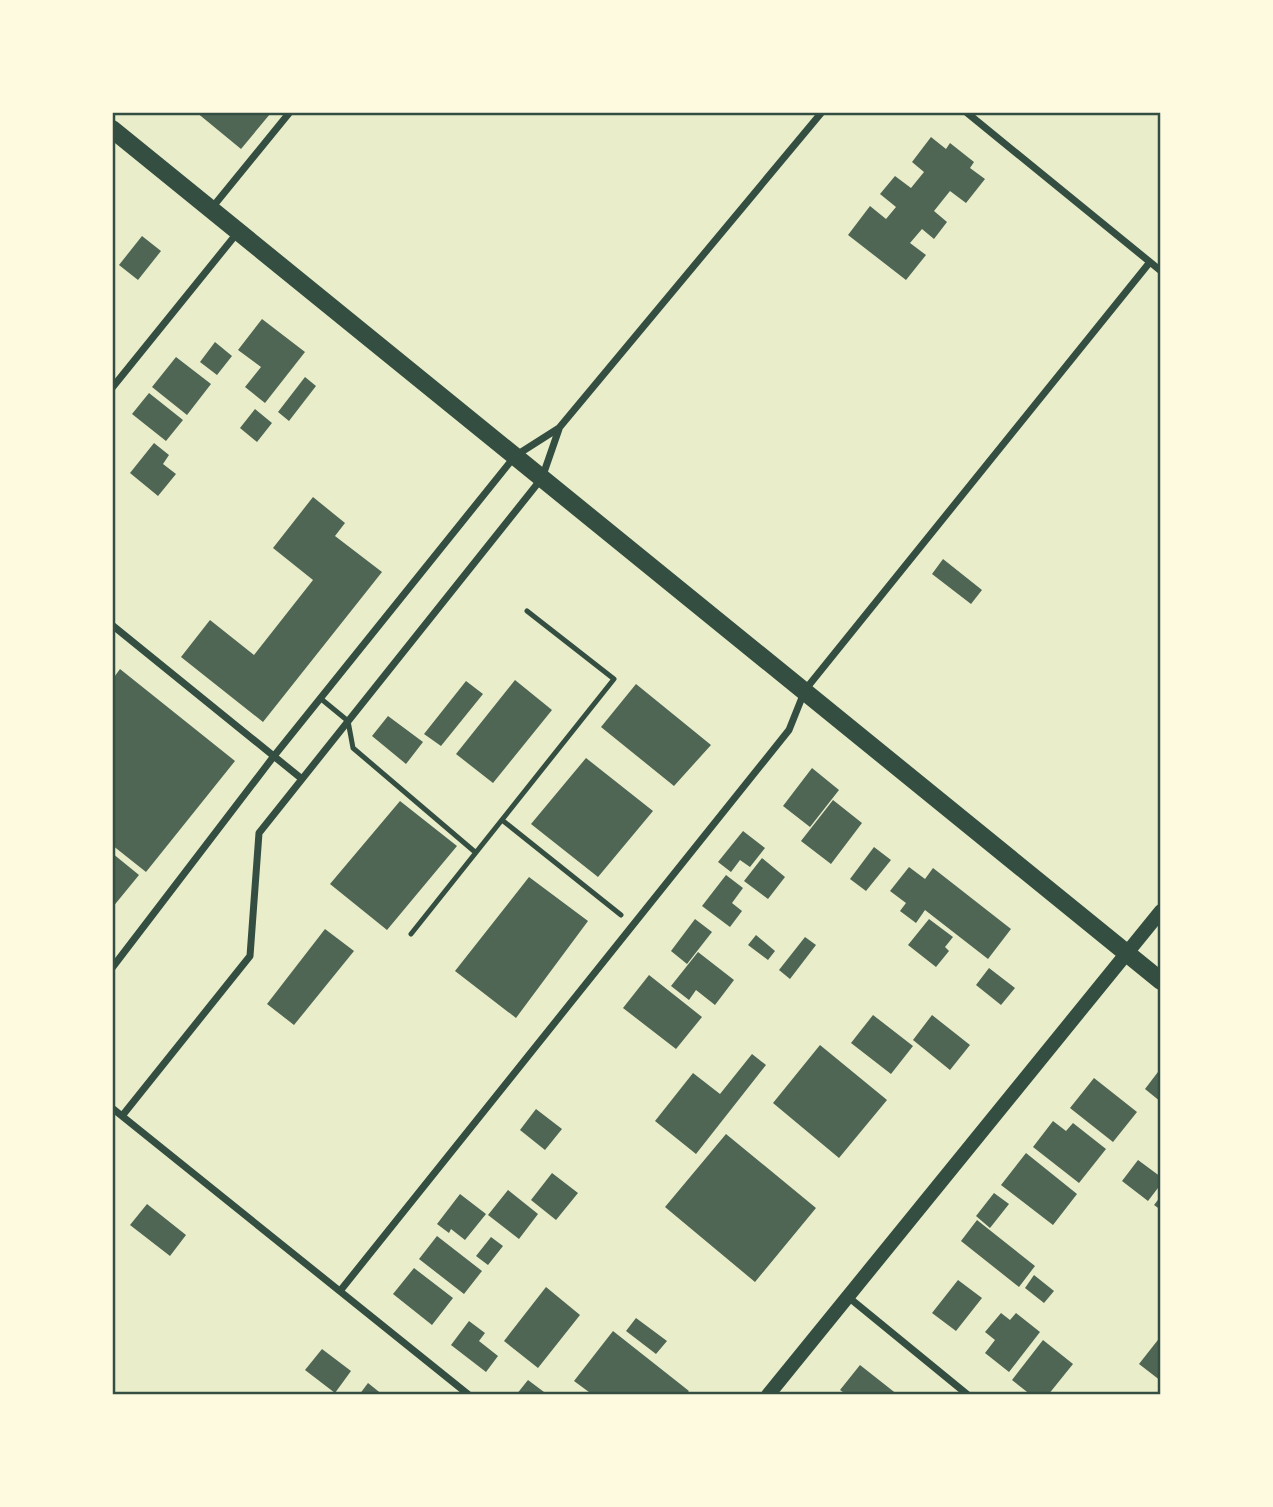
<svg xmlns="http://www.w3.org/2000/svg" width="1273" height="1507" font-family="Manrope,sans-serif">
<rect width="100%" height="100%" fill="#e9edc9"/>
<path fill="#4f6655" d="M196,112H268L270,114L241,149Z
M931,137L946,149L950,143L974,162L970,168L985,179L966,203L950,191L934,211L947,222L934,239L922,229L910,243L926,255L906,280L848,235L870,206L886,219L896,207L880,194L895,176L911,188L924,172L912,162Z
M142,236L161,251L138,280L119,265Z
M262,319L305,352L265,403L245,387L261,367L238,350Z
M215,342L232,356L217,375L200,362Z
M176,357L211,384L187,415L152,387Z
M305,377L316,386L289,421L278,412Z
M149,393L183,420L166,441L132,414Z
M255,409L272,423L257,442L240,428Z
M154,443L169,455L163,464L176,474L158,496L130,473Z
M313,497L345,523L335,536L382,572L263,722L181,657L210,620L254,655L313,580L273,548Z
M943,559L982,590L971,604L932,574Z
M120,669L235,761L146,872L112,845V680Z
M515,680L552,710L493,783L456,754Z
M466,681L483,694L441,746L424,734Z
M636,684L711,745L674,786L601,727Z
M388,716L423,742L406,764L372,736Z
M586,758L653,811L598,877L531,824Z
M812,768L839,790L810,827L783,806Z
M833,800L862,823L831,864L801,841Z
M400,801L457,846L387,930L330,884Z
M743,831L765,848L750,867L740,860L731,872L718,862Z
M874,847L891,860L866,891L850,879Z
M112,853L139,875L112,908Z
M762,858L785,877L768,899L744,881Z
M909,867L925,879L933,868L1011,929L988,959L925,910L916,923L900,911L906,903L890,891Z
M726,875L743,888L732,903L742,911L730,927L702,906Z
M529,877L588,921L516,1018L455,971Z
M695,919L712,932L687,964L671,951Z
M929,919L953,937L945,947L949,951L936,967L908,945Z
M325,929L354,951L294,1025L267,1004Z
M756,935L775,951L768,960L748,945Z
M805,937L816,945L790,979L779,970Z
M698,952L734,980L715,1005L696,990L689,1000L671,986Z
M989,968L1015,988L1001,1005L976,985Z
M649,975L702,1017L676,1049L623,1008Z
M873,1015L913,1046L891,1074L851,1043Z
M932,1015L970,1045L950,1070L913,1040Z
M820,1045L887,1100L839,1158L773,1103Z
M752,1054L766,1065L696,1154L655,1121L693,1073L720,1094Z
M1161,1068V1102L1145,1089Z
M1094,1078L1137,1112L1113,1142L1070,1108Z
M536,1109L562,1129L545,1150L520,1130Z
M1053,1121L1066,1131L1073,1123L1106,1149L1079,1183L1033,1147Z
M726,1134L816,1208L755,1282L665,1207Z
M1026,1153L1077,1194L1053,1225L1001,1185Z
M1138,1160L1161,1177V1184L1148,1201L1122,1181Z
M552,1173L578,1193L556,1220L531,1200Z
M508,1190L538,1214L519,1239L488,1215Z
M994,1193L1009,1204L990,1228L976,1216Z
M460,1194L486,1214L465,1240L451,1229L449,1233L437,1224Z
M1161,1196V1210L1154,1205Z
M147,1204L186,1235L170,1256L130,1225Z
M977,1220L1035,1266L1019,1287L961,1241Z
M437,1236L482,1271L464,1294L419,1259Z
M491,1237L503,1246L488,1265L476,1256Z
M414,1268L453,1298L432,1325L393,1294Z
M1034,1275L1054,1291L1044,1303L1025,1288Z
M958,1280L982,1298L956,1331L932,1313Z
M546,1287L580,1315L538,1368L504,1341Z
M1001,1313L1010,1320L1016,1313L1040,1332L1009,1372L985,1353L995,1340L985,1332Z
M636,1318L667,1341L656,1354L626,1331Z
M469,1321L485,1333L479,1341L498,1356L486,1372L451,1345Z
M613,1331L689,1391L685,1395H593L574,1381Z
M1161,1336V1381L1139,1364Z
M1043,1340L1073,1364L1048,1395H1031L1012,1380Z
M322,1349L351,1371L335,1393L305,1370Z
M860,1365L898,1395H847L840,1390Z
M528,1380L548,1395H516Z
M368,1383L383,1395H359Z"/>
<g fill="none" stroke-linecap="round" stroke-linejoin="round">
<path stroke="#344e41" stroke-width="5" d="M320,698L348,721L353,748L475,852
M502,820L621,915
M411,934L614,679L527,611"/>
<path stroke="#344e41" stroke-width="7" d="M966,112L1161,271
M211,209L290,112
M112,388L238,232
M112,625L302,779
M112,968L274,756L515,456L559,428L822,112
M112,1108L469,1395
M122,1116L250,956L259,833L542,478L559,429
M340,1291L789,730L805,690L1150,262
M847,1296L968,1395"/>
<path stroke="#344e41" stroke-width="14" d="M768,1395L1161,911"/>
<path stroke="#344e41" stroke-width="18" d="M112,129L1161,981"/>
</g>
<rect width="1273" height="1507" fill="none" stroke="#fefae0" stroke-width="228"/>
<rect x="114" y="114" width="1045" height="1279" fill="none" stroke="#344e41" stroke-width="2.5"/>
</svg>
